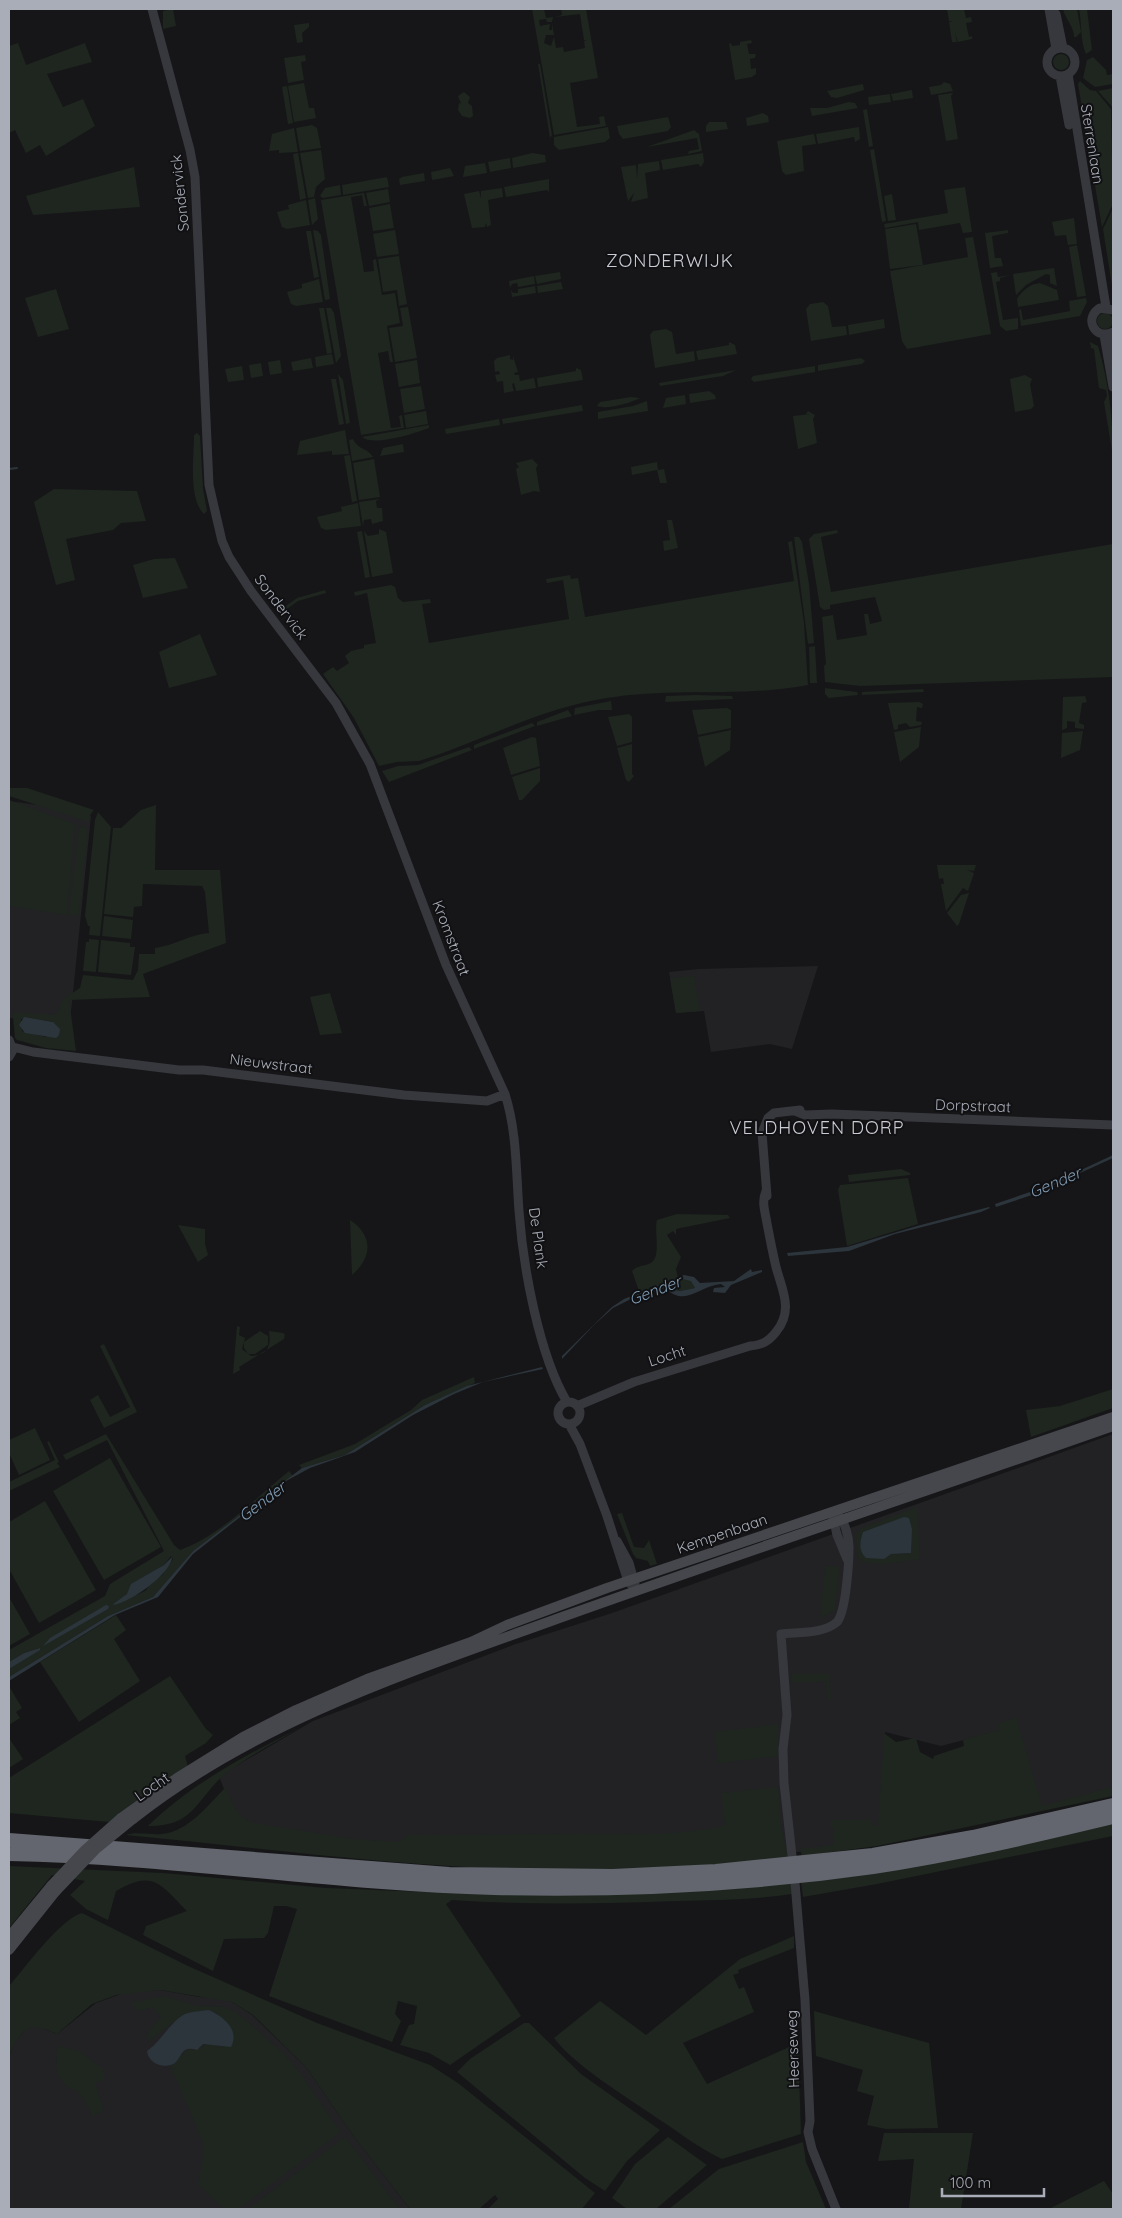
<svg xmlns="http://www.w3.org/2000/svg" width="1122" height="2218" font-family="Quicksand,sans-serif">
<rect width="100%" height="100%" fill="#161618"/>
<path fill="#222225" d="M9,801L81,811L91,816L70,1022L9,1018Z
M818,966L792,1049L770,1044L711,1052L704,1011L676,1013L669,972L699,969Z
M1113,1434V1791L1040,1809L1018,1726L941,1746L885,1732L882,1842L805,1852L402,1844L239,1829L219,1776L313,1721L513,1645L612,1613Z
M160,1990L199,1997L220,1998L232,2002L252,2015L306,2067L352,2134L410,2209H9V2056L16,2040L25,2030L31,2027H40L57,2034L96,2003L127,1992Z"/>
<path fill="#1e261f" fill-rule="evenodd" d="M173,9L176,26L163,29V11Z
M532,9H544L546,18L553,17L552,22H547L546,19L539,20L540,26L550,24L549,30H552V24L554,35H546L544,43L551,46L554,37L556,48L563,47L564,52L585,48L584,41L587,40H584L580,14L555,17L562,15L561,9H586L598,78L570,83L577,127L600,124L599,117L604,116L606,126L554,135Z
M947,9H964L966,18L971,17L972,22L966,23L969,37L972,36V39L958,42L955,33L957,42H952L949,22L953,21H949Z
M1063,9H1077L1081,32L1076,37H1074C1074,26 1065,19 1063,9Z
M1079,9H1087L1092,50L1086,54C1080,41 1082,23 1079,9Z
M309,23V27L302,33L303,42L297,43L294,25Z
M751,40L752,43L747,44L749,54H756L755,58L750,59L751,69L756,68V74L752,77L735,80L729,44L731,43L732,46L740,45V42Z
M18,43L26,65L85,43L92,62L47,74L63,107L83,99L95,126L46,156L40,145L26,153L15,130L9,133V46Z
M1053 62a8 8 0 1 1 16 0a8 8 0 1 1-16 0Z
M305,55L306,61L301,62L304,80L288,83L284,58Z
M1093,57L1106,70L1107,75L1113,74V84L1095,87L1083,78L1087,60Z
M538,64H540L552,135L550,138Z
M1080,81L1090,90L1096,91L1111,109L1113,204L1102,227L1078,84Z
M944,82L950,84L953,91L931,95L929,87L941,85Z
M304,83L309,108H314L316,118L294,122L288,86Z
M863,84L864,90L837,98L831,97L827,91Z
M287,86L293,123L288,124L282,87Z
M1113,88V116V108L1098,91Z
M912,90L913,98L893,101L891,94Z
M464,92L470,97L468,103L472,106L473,116L470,118L462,116L458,110L459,103L461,104L458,96Z
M953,93L951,96L958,139L946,141L938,95Z
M890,94L891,102L869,105L868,97Z
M849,102L855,103L858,108L812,116L810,108H827Z
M867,109L873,146L869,147L863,110Z
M763,113L768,116L769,122L747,126L746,118Z
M668,117L671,127L668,131L623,139L619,134L617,126Z
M709,122H726L728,129L706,132V126Z
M312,125L317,128L321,148L300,151L296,128Z
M608,127L610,138L605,142L559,150L554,145V137Z
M859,127L860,139L855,142L854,137L818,144L816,134Z
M294,128L298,152L279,153V150L269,151L272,134Z
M694,130L699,134L702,151L688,154L689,151L699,149L697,138L647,147Z
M814,134L816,144L802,146L804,171L786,175L782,171L777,141Z
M874,149L886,221L882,222L870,150Z
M321,150L325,179L316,187L314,197L308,198L300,153Z
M298,153L306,198L300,200L293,154Z
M532,153L545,155L546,162L513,168L512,158Z
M703,153L704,162L701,167L698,164L663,170L661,160Z
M510,158L511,168L490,172L488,162Z
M659,161L660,170L645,173L648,198L631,202L634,193L628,201L621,167L636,165L637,178L638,164Z
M485,163L487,173L463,177L465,166Z
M134,167L140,207L33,215L26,196Z
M450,168L454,176L432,180L431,172Z
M424,173L425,181L400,185L399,179L402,177Z
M387,177L389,187L343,195L342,185Z
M549,179V192L547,190L506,197L504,187Z
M340,185L341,195L323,198L320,196L325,188Z
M965,187L972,232L963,233L960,223L919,230L918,222L885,228L884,224L948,213L944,190Z
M502,188L503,197L488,200L491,225L487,227L486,223L485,227L472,228L464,194L479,191L481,198V191Z
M388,189L390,202L369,206L366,193Z
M364,193L367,206H364L362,195L351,197L364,272L374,271L373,260L376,259L382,295L395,293L400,323L387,326L393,362H390L388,351L378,353L391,428L401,427L399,416L402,415L404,428L361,435L321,200Z
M892,194L896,220L888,221L884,196Z
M315,198L318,219L312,225L308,200Z
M306,200L310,225L287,229L282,227L277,212L289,209L288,205Z
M390,204L394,228L373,231L369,208Z
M1113,208V292L1103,229Z
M1074,218L1077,244L1068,245L1066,235L1055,236L1052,222Z
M916,224L923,265L890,269L885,229Z
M313,230L318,231L321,235L330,299L325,300Z
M395,230L399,254L377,257L373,234Z
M1008,230V233L992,236L995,258H1001L1003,266L990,268L985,233Z
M306,231H311L319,277L314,278Z
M973,237L991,334L907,349L902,341L890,271L968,257L965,238Z
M1077,245L1086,296L1077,297L1069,247Z
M399,256L407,304L399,306L397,290L383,292L378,259Z
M1054,268L1057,286L1050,283V275L1046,274L1026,285L1016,295L1013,274Z
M560,272L561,279L537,284L535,276Z
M997,272L998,277L1010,275L1000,278V281L996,282L1003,320L1018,318V329L1006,331L1000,326L991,273Z
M534,276L535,284L518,287L517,283L512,284L510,288L509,281Z
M319,279L323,302L296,306L291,304L287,292L302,288V284Z
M561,282L563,289L538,293L537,286Z
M1040,283L1057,290L1059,300L1018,307L1017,299C1022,291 1029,284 1040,283Z
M535,286L536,293L512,297L511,290L513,293H518V289Z
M56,289L69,329L38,337L25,298Z
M1086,298L1087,302L1080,316L1021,326L1019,310L1021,309L1023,320L1070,311L1069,301Z
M823,302L828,306L832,327L846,326L847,335L811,341L806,309L810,304Z
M408,307L417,358L395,362L389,328L403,326L400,308Z
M319,308H324L332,353L327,354Z
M326,308H331L334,313L341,356L336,363Z
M1097 321a8 8 0 1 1 16 0a8 8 0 1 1-16 0Z
M884,319L885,328L849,335L848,325Z
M666,329L672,332L676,354L694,351L695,361L655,368L650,335L653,331Z
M729,342L735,345L737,354L698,360L696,351L729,345Z
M1090,342L1098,346C1109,383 1113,419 1113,457L1104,402L1107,396L1106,390L1099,388L1094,349L1091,348Z
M332,354L334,364L316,367L315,357Z
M510,355V359L513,360V356L518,372L514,373L515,375H519L520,381L534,378L536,388L516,391L514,383L512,384L514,391L504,393L503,381L497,382L495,375L500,374L499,371L495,372L494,361L497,358Z
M311,358L313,368L293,371L291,362Z
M861,358L865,361L862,364L818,371V365Z
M280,360L282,373L270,375L268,362Z
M417,360L420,383L399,387L395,364Z
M261,363L263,376L251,378L249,365Z
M242,366L244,380L228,382L225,369Z
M815,366V372L754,382L751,379L753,376Z
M576,368L581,370L583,380L538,387L537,378L576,371Z
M736,370L723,376L660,386L659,383Z
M338,374L343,380L350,423L346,424Z
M1025,375L1032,379L1030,384L1034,406L1031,409L1015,412L1010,379Z
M331,379H336L344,424L339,425Z
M421,386L425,409L404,413L400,389Z
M709,391L715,395L716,399L690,403L689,394Z
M685,395L686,404L663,408L666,398Z
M631,397L640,398C631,403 607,410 597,406L600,402Z
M647,401L648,411L598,419V412L633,406Z
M582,405L583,411L503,424L502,419Z
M426,411L428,424L406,428L404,415Z
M808,411L815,415L813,419L817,443L798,449L793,416L810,414H806Z
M499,419L500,425L446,434L445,429Z
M429,425V428C416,433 373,447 362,437Z
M345,430L349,454L332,455V451L297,455L300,441Z
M197,433L200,436L203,488L207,511L204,514C188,499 194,456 194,435Z
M353,439C358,450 368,448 373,457L352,461L349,440Z
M403,444L404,452L380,456L383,448Z
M350,455L357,501L352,502L344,456Z
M374,459L380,497L359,500L353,463Z
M532,459L538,465L536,468L540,492L534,491L521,495L516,469L519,467L516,463Z
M657,462L658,470L664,469L667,483H660L657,470L632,475L631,467Z
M54,489L137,491L146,521L121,523L113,530L66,539L75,580L56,585L34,502Z
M380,499L376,501L377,508H382L383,521L372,524L371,519L364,520L363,526L359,502Z
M358,503L361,526L326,530L321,528L317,517L342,511L341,507Z
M667,520H672L678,548L664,551L663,541L670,540Z
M379,529L386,532L393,573L372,577L364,531L368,536L379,534Z
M837,530L838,533L821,537L831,592L1113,544V677L860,686L825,682L824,666L826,664L822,617L833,615L837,640L867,635L864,614H868L870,624L882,621L875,597L830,605V609L824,610L820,607L809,539L814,534Z
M362,531L370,577L365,578L357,532Z
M794,537H799L802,542L809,584L814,643L808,644Z
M792,541L804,623L808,685C741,698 674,687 607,698C541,708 482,741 419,761L397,762L379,766L354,718L323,674L333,667L337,671L349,663L345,656L351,651L364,648V645L376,643L367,593L355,596L354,592L391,585L395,587L398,598L403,602L430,599L431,603L422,604L429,643L569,619L563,580L547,583L546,579L570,575L571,579L578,578L585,617L794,581L788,542Z
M175,558L188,588L143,598L133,565L154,559Z
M325,590L326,593L298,601L280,614L276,613L297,598Z
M200,634L217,675L169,688L159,652Z
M815,646L817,683H810L809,647Z
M825,688L857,692L858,695L829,698L825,694Z
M923,689L924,692L862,695V692Z
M696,695L732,696L733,699L665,702L666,696Z
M1085,696L1087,702L1082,703L1079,723L1084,725V729L1075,728V722L1067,721V728L1062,730L1063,697Z
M611,701L612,710H599L574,715L575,708Z
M919,702L923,704L922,708L917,707L916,721L922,722L921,725L910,727L906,723L898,725V729L894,730L888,703Z
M727,708L731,710V728L698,735L692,710Z
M568,710L572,716L537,726V722Z
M629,714L632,717V742L617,746L608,717Z
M532,723L535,726L474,749V745Z
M921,727L919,747L900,762L894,732Z
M731,730L730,750L705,767L698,737Z
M1083,731L1080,750L1061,758L1062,733Z
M532,737L536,738L540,766L511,775L503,748Z
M632,744V774L634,776L629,782L626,780L617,748Z
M469,747L472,750L389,782L382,771L398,766L418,765Z
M540,768V781L522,800H519L512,777Z
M9,788H27L94,810L90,815L89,822L9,796Z
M9,800L75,824L67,915L9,906Z
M156,805L155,870H220L226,943L143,974L150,997L69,1000L76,1051L46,1048L17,1040L15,1038L13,1016L14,1012L56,1015L63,999L80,988L83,975L133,980L138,970L139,954H155V948C176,945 188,935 209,933L205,892L202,886L143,884L142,906L134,907L133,917L104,914L113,828H121L141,810ZM26,1017L53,1022L46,1037L22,1031L21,1019Z
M98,812L111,827L100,936L89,935L90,926H88L85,916L95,820Z
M79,826L86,828L88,832L79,913L76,916L69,915Z
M937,865H976L974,871L967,870L974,873L968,891L963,888L946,911L941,884H944L943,878L939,879Z
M969,893L959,924L957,926L947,913L961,895Z
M104,916L133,920L131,939L102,936Z
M89,939L99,940L96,972L83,971L86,942H89Z
M101,940L130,943V947H135L131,975L98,972Z
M694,976L700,1011L676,1013L670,978Z
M330,993L342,1033L320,1035L310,997Z
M901,1169L910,1173V1175L849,1182L848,1175Z
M908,1178L918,1224L847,1246L838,1190L840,1185Z
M677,1214L728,1215L730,1218L676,1229V1235L673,1231L667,1235L681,1257L676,1269L678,1279L640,1294L632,1271C638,1264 649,1267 654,1260C660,1250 654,1229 657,1220Z
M350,1220C373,1235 373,1257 352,1275Z
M178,1225L205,1229V1244L208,1255L198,1262Z
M681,1279L691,1280L695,1288L680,1291L666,1287L674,1285Z
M237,1326L240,1327L239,1335L245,1338L242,1349L251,1356C269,1355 271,1345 269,1331L283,1333L285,1335L284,1339L239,1367L240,1370L233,1374Z
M260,1331L268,1336V1345L255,1354H248L244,1348V1342Z
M104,1344L137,1412L104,1428L90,1400L98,1395L110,1417L130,1407L100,1346Z
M474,1377L475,1383L425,1405L345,1455L302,1468L299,1465L355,1444L411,1410L422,1400Z
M1113,1389V1408L1031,1437L1026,1410L1060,1406Z
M35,1428L50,1460L19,1475L9,1453V1440Z
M106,1434L174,1545L180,1550C218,1537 257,1497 289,1471L293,1476L193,1551L153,1597L108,1616L9,1677V1669L40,1648L24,1653L9,1662V1650L105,1596L110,1584L164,1551L107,1440L66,1460L63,1455ZM171,1556L173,1559L162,1575L154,1580L145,1591L112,1605L124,1597L143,1578L164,1565Z
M49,1441L59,1462L57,1463L60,1467L9,1491V1482L55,1460L47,1442Z
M110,1458L161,1547L104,1580L53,1491Z
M45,1501L96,1590L39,1623L9,1569V1522Z
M917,1507L920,1559L883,1564L862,1562L858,1557L856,1534L862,1528ZM860,1541L909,1554L863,1555Z
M622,1513L634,1547L644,1548L649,1540L657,1564L650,1566L648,1561L636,1558L633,1554L617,1514Z
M825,1566L839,1567L835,1610L820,1618Z
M9,1597L30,1634L9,1646Z
M116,1615L126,1630L114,1639L140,1681L79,1722L40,1662Z
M792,1674H829L831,1699H828L826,1681L792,1683Z
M170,1676L206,1729L213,1735L206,1743L185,1756L188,1767L109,1822L9,1813V1778Z
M9,1686L22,1708L16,1712L20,1718L9,1725Z
M1016,1717L1042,1806L1113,1787V1796L877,1846L802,1856L800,1849L834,1845V1828H831V1820H871V1826H878L884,1733L896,1742L916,1738L920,1752L933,1759L934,1756L964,1746L963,1740L999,1730L998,1724Z
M778,1724V1756L718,1763L715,1732Z
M298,1729C275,1742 251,1755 229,1771C197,1795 197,1827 148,1826C191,1784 244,1756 298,1729Z
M9,1738L23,1759L9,1768Z
M778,1787L781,1827L788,1857L774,1860C692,1866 611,1872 529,1870C394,1866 260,1848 126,1835C135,1831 151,1835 162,1834C189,1831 207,1806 225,1788C233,1802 235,1814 250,1822L353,1839L400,1842L408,1835L661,1834L712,1829L725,1825L721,1793Z
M1113,1824V1836L877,1884L803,1897L801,1882C906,1868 1010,1849 1113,1824Z
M9,1866L163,1873L326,1888L450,1893L646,1894L791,1883L792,1894C754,1900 715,1900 677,1901C602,1904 527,1905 452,1900L446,1904L521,2016L450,2065L429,2053L400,2045L409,2025L414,2024L417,2006L398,2001L395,2014L401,2021L392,2042L269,1996L297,1909L286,1906H274L268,1933L264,1938L224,1939L213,1971L143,1935L146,1926L187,1911C160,1884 154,1869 116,1891L108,1920L86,1909L70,1895L85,1881L52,1875L9,1928Z
M82,1913L188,1966L317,2023L430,2065L458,2083L595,2193L582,2209H488L498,2199L495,2195L479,2209H410L352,2134L306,2067L253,2015L232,2002L160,1990L116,1995L92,2004L57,2034C28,2020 21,2029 9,2056V1986C24,1969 61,1918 82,1913Z
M794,1936V1948L738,1970L739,1973L733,1975L739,1989L744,1987L754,2012L683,2043L707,2084L798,2043L801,2134L722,2159C698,2148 676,2130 654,2116C624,2095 575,2066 554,2038L600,2001L646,2035L740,1959Z
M164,1996L197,2006L222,2007L236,2012L248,2022L284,2054L298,2070L340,2131L337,2135L238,2209H224L198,2184L204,2155L203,2142L170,2065L188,2049L197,2050L208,2043L224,2048L218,2014L209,2010L186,2013L147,2042L149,2031L161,2017L153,2007L139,2011L131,2003Z
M814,2011L929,2043L938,2128L886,2129L867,2125L874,2096L857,2091L863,2070L816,2056Z
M524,2023H529L581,2074L660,2130L627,2161L605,2191L585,2178L457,2072L470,2059Z
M61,2046L80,2052L102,2068L105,2079L95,2083L104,2111L92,2116C89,2107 86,2099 78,2092C75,2089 71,2089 68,2087C55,2077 55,2062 58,2048Z
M884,2133H973L961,2209H909L914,2159L878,2161Z
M345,2137L400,2209H248Z
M668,2137L707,2165L656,2209H627L612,2198L635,2164Z
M803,2142L806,2162L826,2209H669L719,2169Z
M1104,2181L1113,2194V2209H1049Z"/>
<path fill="#2c353c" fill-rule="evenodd" d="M24,1017L53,1022L60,1029L59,1035L56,1038L25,1033L19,1025Z
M1113,1155V1158L1032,1195L996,1207L995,1204L1045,1187Z
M989,1207L990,1208L981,1212L895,1234L849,1251L788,1256L787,1253L847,1247L917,1226Z
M751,1269L752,1272L762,1270V1272L731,1285L725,1293L713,1292L714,1288L725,1287L721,1284C698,1286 686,1308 665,1288L633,1298L613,1308L594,1325L562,1359V1356L612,1307L624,1299L684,1275L694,1277L700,1283L734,1281ZM682,1279L691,1281L695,1288L680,1291L666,1288Z
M542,1367L543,1369L483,1382L454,1394L413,1415L355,1452L310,1468L286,1481L193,1554L158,1597L115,1615L9,1681V1677L108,1616L153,1597L193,1551L302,1468L345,1455L425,1405L467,1386Z
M904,1517L909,1518L912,1529L911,1553L891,1554L884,1559L866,1558C858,1550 860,1542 863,1532Z
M172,1557C172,1573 129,1604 112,1605L127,1594L131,1584L164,1565Z
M106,1605L109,1606L108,1609L43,1646L50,1638Z
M40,1648V1650L9,1669V1662L24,1653Z
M209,2010C224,2017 240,2030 231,2047L203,2044L197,2050C193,2049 189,2048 185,2050C181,2053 179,2059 175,2063C164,2070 148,2063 147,2051C161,2042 174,2016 188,2013C195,2011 202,2011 209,2010Z"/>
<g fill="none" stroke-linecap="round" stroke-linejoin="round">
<path stroke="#2c353c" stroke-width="2" d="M9,469L17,468"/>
<path stroke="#37383d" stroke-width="9" d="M152,9L190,150L195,177L209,485L222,541L229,557L251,591L336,703L370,764L446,965L505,1094C517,1132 516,1171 519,1211C523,1267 539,1355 567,1402
M1049,9L1056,49
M1056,14L1063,48
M1047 62a14 14 0 1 1 28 0a14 14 0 1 1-28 0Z
M1068,74L1106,307
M1060,76L1069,125
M1113,310L1100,308C1083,318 1095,341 1113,332
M1112,333L1113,350
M1104,335L1113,387
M9,1040L13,1050L9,1057
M13,1047L33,1052L179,1070H203L404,1095L487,1101L505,1094
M795,1111L805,1115L832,1114L1113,1125
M767,1196L762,1133L768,1118L774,1113L800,1110
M558 1413a11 11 0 1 1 22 0a11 11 0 1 1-22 0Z
M577,1406L634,1382L750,1346C762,1345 768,1342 776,1332C794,1310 782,1290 776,1267C772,1250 769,1234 766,1218C764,1207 762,1201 766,1191
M569,1424L580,1444L607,1516L628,1581L636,1591
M833,1517L837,1535L847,1559
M617,1541L629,1563L635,1584
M792,1856L784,1783L783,1749L787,1715L781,1634C798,1632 824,1634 837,1622C846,1612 849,1562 849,1547C849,1537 845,1522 838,1515
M795,1883L805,2000L810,2121L808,2132L812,2149L836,2209"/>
<path stroke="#45474d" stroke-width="10" d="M121,1818L177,1778L243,1737L296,1710L367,1679L471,1642L507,1625L607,1588L1113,1417
M133,1819C260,1719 416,1670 565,1616C747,1551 931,1490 1113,1426
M9,1937L51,1886
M9,1950L56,1891"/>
<path stroke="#63666e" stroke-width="14" d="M9,1840L449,1874L613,1876L716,1871L873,1855L973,1837L1113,1805
M9,1854C171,1857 332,1884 494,1888C620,1891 747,1885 873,1867C954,1855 1034,1836 1113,1817"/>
<path stroke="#45474d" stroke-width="10" d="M51,1886L85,1850L121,1818
M56,1891L95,1850L133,1819"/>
</g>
<g text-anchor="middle" stroke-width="4" stroke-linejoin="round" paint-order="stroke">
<g font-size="15" fill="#a8adb8" stroke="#111113">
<text transform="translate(1092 144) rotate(81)" y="5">Sterrenlaan</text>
<text transform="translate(180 193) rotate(-96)" y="5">Sondervick</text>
<text transform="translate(281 607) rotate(53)" y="5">Sondervick</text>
<text transform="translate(451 938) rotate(69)" y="5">Kromstraat</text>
<text transform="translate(271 1064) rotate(7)" y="5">Nieuwstraat</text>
<text transform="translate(973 1106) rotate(2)" y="5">Dorpstraat</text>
<text transform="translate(538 1238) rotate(82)" y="5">De Plank</text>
<text transform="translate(667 1356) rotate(-18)" y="5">Locht</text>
<text transform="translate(722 1534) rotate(-19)" y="5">Kempenbaan</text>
<text transform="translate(152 1787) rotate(-35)" y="5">Locht</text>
<text transform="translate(793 2049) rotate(-92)" y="5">Heerseweg</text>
</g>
<g font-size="16" font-style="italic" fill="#7f9bb3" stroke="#111113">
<text transform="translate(1055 1182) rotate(-23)" y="6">Gender</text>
<text transform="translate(655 1290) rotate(-21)" y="6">Gender</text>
<text transform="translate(262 1501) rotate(-37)" y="6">Gender</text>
</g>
<g font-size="18" letter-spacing="1" fill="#c9ccd4" stroke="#111113">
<text x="670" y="267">ZONDERWIJK</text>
<text x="817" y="1134">VELDHOVEN DORP</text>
</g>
</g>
<rect width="1122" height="2218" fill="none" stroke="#a8adb8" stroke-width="20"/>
<path d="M942 2188v8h102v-8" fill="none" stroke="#a8adb8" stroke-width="2.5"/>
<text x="950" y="2188" font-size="15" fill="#a8adb8" stroke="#111113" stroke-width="4" paint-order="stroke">100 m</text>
</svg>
